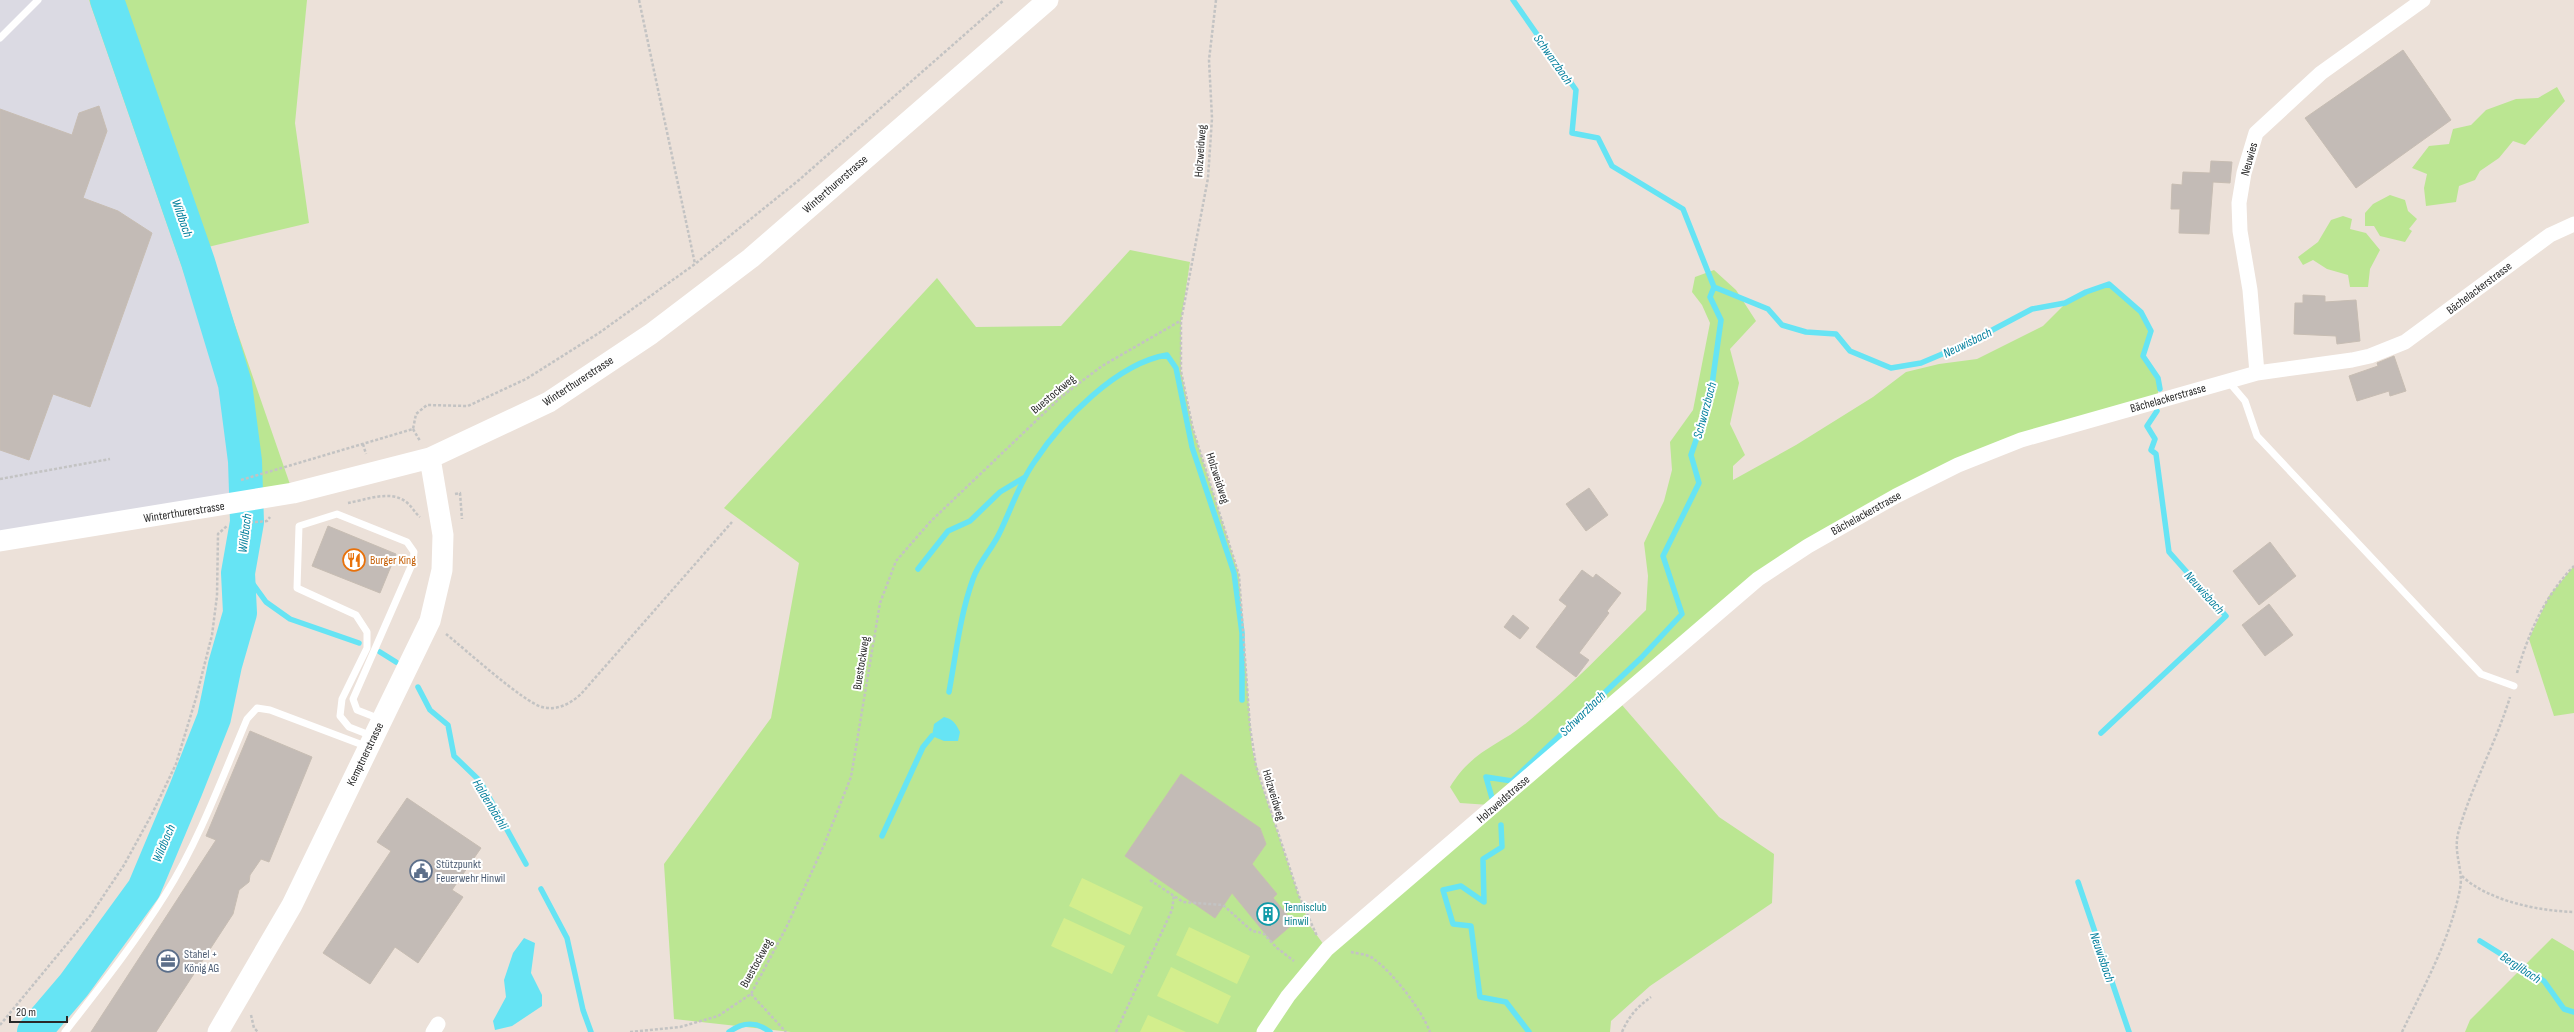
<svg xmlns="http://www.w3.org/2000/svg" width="2574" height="1032" font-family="'Sofia Sans Condensed',sans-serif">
<rect width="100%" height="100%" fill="#ece1d9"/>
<path fill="#dbdae3" d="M0,0H89L226,394L231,505L0,541Z"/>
<path fill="#bbe692" d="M89,0H307L295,123L309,223L208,247L293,493L231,505L226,394Z
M2557,87L2565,101L2525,145L2513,141L2499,158L2480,171L2475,180L2459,186L2456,202L2426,206L2424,188L2427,174L2412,168L2429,146L2449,144L2453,129L2471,125L2486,110L2516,99L2538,98Z
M2390,195L2405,200L2408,211L2417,219L2409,229L2412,231L2405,242L2380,236L2374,226H2365V213L2373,204Z
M2343,216L2352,219L2350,229L2366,233L2380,250L2370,269L2368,287H2350L2348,275L2327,269L2313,260L2303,265L2298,257L2318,242L2331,220Z
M1130,250L1190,262L1181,321V371L1193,429L1239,575L1252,748L1261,783L1299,896L1310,926L1327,949L1622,705L1719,817L1774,854L1772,903L1650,986L1611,1021L1610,1032H791L674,1019L664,864L771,718L799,563L724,508L937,278L976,327L1061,326Z
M1714,270L1736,290L1756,321L1730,349L1739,383L1730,424L1745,455L1733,466V480L1796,445L1873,397L1906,372L1939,364L1977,359L2043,326L2066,303L2086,292L2109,284L2141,312L2151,331L2143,356L2158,378V401L2021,440L1808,546L1490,805L1460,803L1450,787C1474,748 1499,747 1530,720C1571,686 1608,647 1646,610L1648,576L1644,543L1664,501L1672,470L1670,442L1693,410L1710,323L1702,305L1692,292L1695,277Z
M2574,566V713L2554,716L2529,639L2549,596Z
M2552,938L2574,951V1032H2465L2470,1020Z"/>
<path fill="#d3ee8d" d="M1082,878L1143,907L1130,935L1069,906Z
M1064,918L1125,946L1112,974L1051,946Z
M1189,927L1250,956L1237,984L1176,955Z
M1171,967L1231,996L1218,1024L1157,996Z
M1148,1015L1186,1032H1140Z"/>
<path fill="#66e4f4" d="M944,717C953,719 956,724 960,732L958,741H944L932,736L934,724Z
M524,938L535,943L531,973L542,995V1006L512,1026L495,1030L493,1021L506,997L504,980L513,953Z"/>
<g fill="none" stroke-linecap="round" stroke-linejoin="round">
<path stroke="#66e4f4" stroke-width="5.5" d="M1714,287L1768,309L1782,325L1806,332L1836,334L1850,351L1891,368L1921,363L1966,344L2032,309L2065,303L2086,292L2109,284L2141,312L2151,331L2143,356L2158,378L2160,389
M918,569L948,531L970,521L1000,492L1025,477
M238,573L253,584L266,602L290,619L359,643
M380,652L396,662
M418,687L430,710L448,725L454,756L480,781L526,864
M949,692C956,654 960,615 973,579C978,563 992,549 999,534C1011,510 1019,483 1035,461C1062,420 1117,363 1167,355L1176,368L1192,447L1234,573L1242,633V700
M2101,733L2226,616L2169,552L2156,454L2151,450L2155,439L2147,426L2157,411
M1492,798L1486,777L1512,781L1641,658L1682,614L1663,556L1699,483L1691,455L1710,399L1721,320L1710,297L1714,287L1683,209L1612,166L1598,138L1572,133L1576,90L1513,0
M1501,825L1502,847L1483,859L1484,902L1461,886L1443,890L1453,924L1471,926L1480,997L1506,1002L1529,1032
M882,836L923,747L932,736
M2078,882L2129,1032
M541,889L567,938L583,1010L591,1032
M2480,941L2544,981L2564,1009L2574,1012
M729,1032C743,1022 756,1021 770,1032"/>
<path stroke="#66e4f4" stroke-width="34" d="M34,1032L74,985L144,889L186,789L214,718L225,665L240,613L238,573L247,522L245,461L235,384L198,262L107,0"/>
</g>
<path fill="#c3bbb6" stroke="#c7bdb3" d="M2403,50L2451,120L2356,188L2305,118Z
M99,106L107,131L83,198L118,211L152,233L90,407L53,394L29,460L0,450V109L72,135L79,113Z
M2211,161L2232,162L2230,183L2213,182L2209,234L2179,233L2180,209H2171L2172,184L2182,185L2183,172L2210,173Z
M2303,295L2325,296V302L2356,300L2360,341L2337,344L2336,336L2294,334L2295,303H2303Z
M2394,356L2406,391L2390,396L2389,391L2357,401L2349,376L2378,366L2377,363Z
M1589,488L1608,515L1586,531L1566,504Z
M328,526L396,554L380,593L312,566Z
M2270,542L2296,576L2259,605L2233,571Z
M1582,570L1593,578L1596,574L1621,593L1607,611L1609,613L1579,653L1589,660L1576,677L1536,647L1567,606L1559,600Z
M2269,604L2293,635L2265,656L2242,625Z
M1513,615L1529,628L1520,639L1504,627Z
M250,731L312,757L269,862L261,859L250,875L249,882L239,890L233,914L156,1032H91L216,840L206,836Z
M1181,774L1260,828L1266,844L1252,864L1277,894L1273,898L1294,923L1272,942L1232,893L1215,918L1125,856Z
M407,798L481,848L452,890L463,897L418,963L395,947L370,984L323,953L391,851L377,842Z"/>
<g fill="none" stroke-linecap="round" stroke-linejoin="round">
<path stroke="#c3c3c3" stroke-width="2.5" stroke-dasharray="3 2" stroke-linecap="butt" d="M639,0L695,264
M1216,0L1209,60L1212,118L1208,178L1181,321V371L1193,429L1239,575L1250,727L1256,766L1299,896L1317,936
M413,429L420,441
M363,444L366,454
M0,479L110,459
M241,480L413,429L416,414L427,405L468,406L526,379L599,333L695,264L799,180L1004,0
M455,494L460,493L462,519
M348,503C365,500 389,490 405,501C411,505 414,512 420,517
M245,523L267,521L270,517
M446,634C465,649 523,702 542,707C557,711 570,704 581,694L732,522
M2517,673C2528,634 2545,595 2574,566
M2462,876C2488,901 2539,911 2574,912
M1150,880L1183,902L1223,905L1252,931L1263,933L1277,948L1294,961
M1351,952C1358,954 1368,954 1374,959C1394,974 1421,1009 1430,1032
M751,994L786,1032
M251,1015L254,1028L258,1032
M0,1025L90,916L124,865L152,814L176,764L196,698L212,635L217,596L218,534L228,525
M630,1032L680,1027L718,1016L751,994L786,928L824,845L851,777L880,603L896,561L930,522L1061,397L1102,366L1180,321
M1116,1032L1172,910L1174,895
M1622,1032C1629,1016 1637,1007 1651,997
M2402,1032C2424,986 2450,940 2460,889C2464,869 2452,852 2459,830C2472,785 2496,743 2510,697"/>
<path stroke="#fff" stroke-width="7" d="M0,38L38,0
M2228,381L2245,401L2257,436L2481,674L2514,686
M372,736L349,727L340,716L342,699L367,648V632L356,615L297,588L299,526L337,514L407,542L414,552L413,562L353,699L357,710L380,719
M65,1032C100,987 135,943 165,895C199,841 222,778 247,719L257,708L270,710L368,747"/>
<path stroke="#fff" stroke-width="15" d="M2257,373L2250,290L2240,231L2239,203L2244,173L2256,133L2321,73L2423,0
M433,1032L438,1024
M1264,1032L1288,996L1327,949L1758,579L1808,546L1896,496L1958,465L2021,440L2257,373L2352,360L2370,356L2405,342L2550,235L2574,224"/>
<path stroke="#fff" stroke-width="21" d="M0,541L293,493L430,458L549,402L651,334L751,258L1048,0
M218,1032L292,905L430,621L442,570L443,535L430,458"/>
</g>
<defs>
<g id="restaurant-ring" transform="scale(1.15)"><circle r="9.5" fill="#fff" stroke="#e8710a" stroke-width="1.5"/><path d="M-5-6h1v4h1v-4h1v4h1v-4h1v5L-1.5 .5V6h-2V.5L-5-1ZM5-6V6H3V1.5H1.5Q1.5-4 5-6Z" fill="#e8710a"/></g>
<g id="civic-ring" transform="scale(1.15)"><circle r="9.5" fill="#fff" stroke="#5c6f8a" stroke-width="1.5"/><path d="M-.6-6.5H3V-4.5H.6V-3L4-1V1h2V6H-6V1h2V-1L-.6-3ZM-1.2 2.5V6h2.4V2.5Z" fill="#5c6f8a"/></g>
<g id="building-ring" transform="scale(1.15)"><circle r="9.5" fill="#fff" stroke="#0f9aa8" stroke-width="1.5"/><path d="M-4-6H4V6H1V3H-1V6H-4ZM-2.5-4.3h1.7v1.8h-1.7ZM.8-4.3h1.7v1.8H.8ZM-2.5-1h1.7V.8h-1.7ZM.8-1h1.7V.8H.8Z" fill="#0f9aa8"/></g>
<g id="office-ring" transform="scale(1.15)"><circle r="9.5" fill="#fff" stroke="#5c6f8a" stroke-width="1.5"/><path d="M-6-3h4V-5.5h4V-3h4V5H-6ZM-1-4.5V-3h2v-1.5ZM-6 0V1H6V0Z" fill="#5c6f8a"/></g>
</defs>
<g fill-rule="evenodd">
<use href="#restaurant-ring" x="354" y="560"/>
<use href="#civic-ring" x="421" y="871"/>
<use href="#building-ring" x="1268" y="914"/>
<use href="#office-ring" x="168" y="961"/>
</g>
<g text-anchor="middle" stroke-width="4" stroke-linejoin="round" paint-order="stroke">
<g font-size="12" fill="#282828" stroke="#fff">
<text transform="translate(1200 151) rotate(-86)" y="4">Holzweidweg</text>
<text transform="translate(2249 159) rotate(-74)" y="4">Neuwies</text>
<text transform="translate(835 184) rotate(-41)" y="4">Winterthurerstrasse</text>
<text transform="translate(2479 288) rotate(-37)" y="4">Bächelackerstrasse</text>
<text transform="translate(578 381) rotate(-33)" y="4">Winterthurerstrasse</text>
<text transform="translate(1053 394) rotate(-40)" y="4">Buestockweg</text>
<text transform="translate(2168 398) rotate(-16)" y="4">Bächelackerstrasse</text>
<text transform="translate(1218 478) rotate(72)" y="4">Holzweidweg</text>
<text transform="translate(184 512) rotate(-9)" y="4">Winterthurerstrasse</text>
<text transform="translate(1866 513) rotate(-29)" y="4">Bächelackerstrasse</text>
<text transform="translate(861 663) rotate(-81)" y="4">Buestockweg</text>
<text transform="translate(365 754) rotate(-64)" y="4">Kemptnerstrasse</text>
<text transform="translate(1274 795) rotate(73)" y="4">Holzweidweg</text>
<text transform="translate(1503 799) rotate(-41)" y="4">Holzweidstrasse</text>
<text transform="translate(756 963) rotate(-61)" y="4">Buestockweg</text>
</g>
<g font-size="12" fill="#c56008" stroke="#fff" text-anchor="start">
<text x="370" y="564">Burger King</text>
</g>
<g font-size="12" fill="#4e5e75" stroke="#fff" text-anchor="start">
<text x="436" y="868">Stützpunkt<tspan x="436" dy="14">Feuerwehr Hinwil</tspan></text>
<text x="184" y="958">Stahel +<tspan x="184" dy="14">König AG</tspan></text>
</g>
<g font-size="12" fill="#0d838f" stroke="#fff" text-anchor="start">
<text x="1284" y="911">Tennisclub<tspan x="1284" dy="14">Hinwil</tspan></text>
</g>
<g font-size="13" font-style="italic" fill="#07819e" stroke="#fff">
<text transform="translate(1554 59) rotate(55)" y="5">Schwarzbach</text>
<text transform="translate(183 218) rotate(71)" y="5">Wildbach</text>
<text transform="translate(1967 342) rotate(-26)" y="5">Neuwisbach</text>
<text transform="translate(1704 410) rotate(-75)" y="5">Schwarzbach</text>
<text transform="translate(244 533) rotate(-83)" y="5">Wildbach</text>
<text transform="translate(2205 592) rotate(48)" y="5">Neuwisbach</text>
<text transform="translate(1582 713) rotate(-44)" y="5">Schwarzbach</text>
<text transform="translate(491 804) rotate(59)" y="5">Haldenbächli</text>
<text transform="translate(163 843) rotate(-67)" y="5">Wildbach</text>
<text transform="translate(2103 957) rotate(71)" y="5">Neuwisbach</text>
<text transform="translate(2521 967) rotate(33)" y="5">Berglibach</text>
</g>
</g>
<path d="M10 1016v6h57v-6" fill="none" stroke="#282828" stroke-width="2"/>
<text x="16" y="1016" font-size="12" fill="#282828" stroke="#ffffff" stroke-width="3" paint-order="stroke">20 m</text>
</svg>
